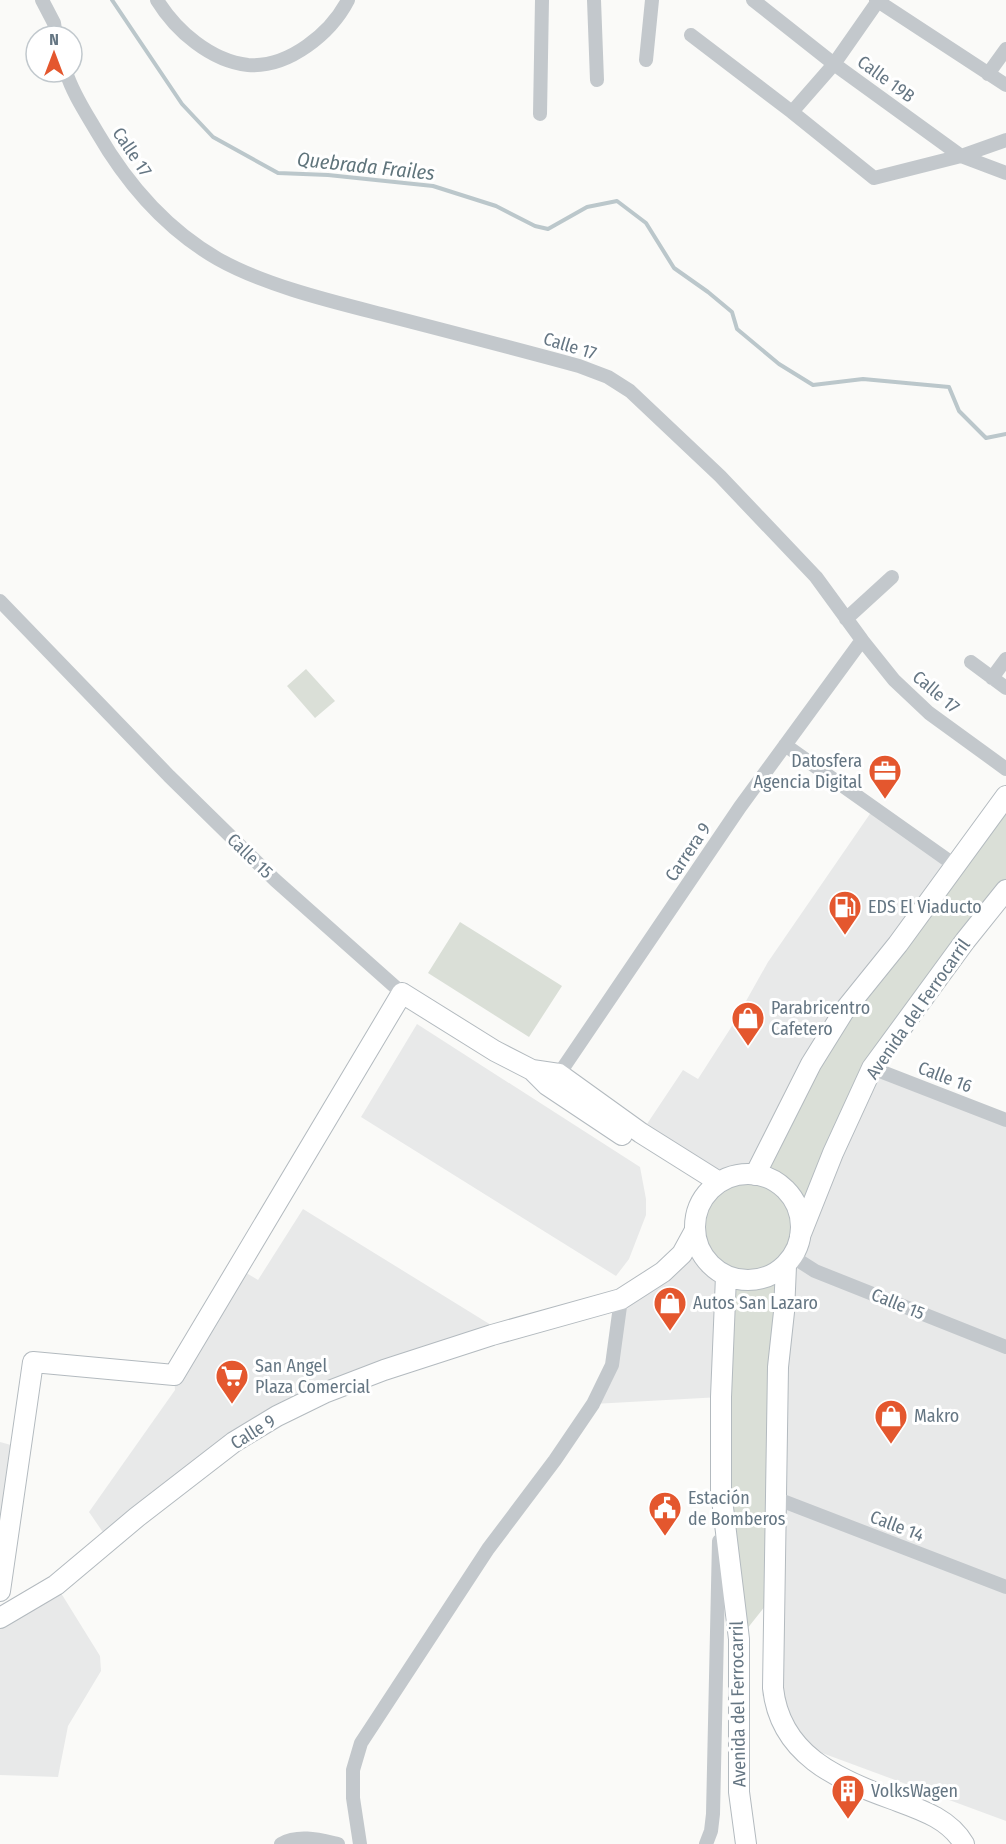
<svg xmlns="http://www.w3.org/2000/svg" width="1006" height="1844" font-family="'Fira Sans Condensed',sans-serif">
<rect width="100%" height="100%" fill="#fafaf8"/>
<path fill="#e8e9e9" d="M874,808L956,866L755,1175L719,1182L641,1133L683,1070L698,1079L732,1026L768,962Z
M417,1024L640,1167L646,1199V1215L629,1259L616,1276L361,1117Z
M872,1068L1006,1120V1821L795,1743L779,1718L786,1266Z
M303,1209L504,1333L277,1416L109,1541L89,1512L175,1390L174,1375L238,1268L258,1280Z
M694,1232L699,1251L711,1266L726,1276L721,1397L593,1404L612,1365L621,1299Z
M0,1442L22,1448L0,1591Z
M56,1585L100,1656L101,1671L68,1726L58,1777L0,1775V1618Z"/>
<path fill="#dadfd7" d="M306,669L335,701L315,718L287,686Z
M1006,796V890L872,1068L793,1257L774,1595L739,1639L721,1491L726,1276C716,1269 705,1262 699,1250C679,1209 714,1174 755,1175L811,1064Z
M460,922L562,986L529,1037L428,973Z"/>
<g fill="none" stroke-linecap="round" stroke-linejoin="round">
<path stroke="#bbc7cb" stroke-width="4" d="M112,0L182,104L213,137L278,173L328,175L433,186L496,206L535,226L548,229L587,207L617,201L646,223L674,268L708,292L732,312L737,329L779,364L813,385L863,379L949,387L959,411L986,438L1006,434"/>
<g stroke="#b3babf" stroke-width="22">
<path id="secondary" d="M532,1070L547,1085L622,1135
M695 1227a53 53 0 1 1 106 0a53 53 0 1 1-106 0Z
M755,1175L811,1064L844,1011L898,944L1006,796
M800,1236L833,1153L872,1068L965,941L1006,890
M786,1266L784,1312L778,1367L773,1688C780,1754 836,1779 892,1799C919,1809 949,1818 964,1844
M726,1276L721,1397V1491L739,1639V1792L746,1844
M0,1591L33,1362L174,1375L402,993L495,1051L532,1070L559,1074L641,1133L719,1182
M0,1618L56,1585L137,1517L234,1442L277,1416L324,1393L384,1370L492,1335L621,1299L663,1272L682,1254L694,1232"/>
</g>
<path stroke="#c3c8cc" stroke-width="14" d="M42,0L54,23L56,36
M157,0C176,31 211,61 248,65C289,68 331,33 348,0
M594,0L597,80
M753,0L834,64L961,156L1006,173
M876,0L1006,85
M691,35L792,112L834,64L878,1
M646,60L652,0
M66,72C73,94 86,113 97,132C127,184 166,229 218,259C264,285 330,301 381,314C447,331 513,348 579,366L608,377L630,391L720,476L816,577L862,640L894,680L929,713L1006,769
M988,74L1006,49
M792,112L874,178L961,156L1006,140
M540,114L542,0
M0,601L169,776L275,880L402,993
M846,619L892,577
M971,662L1006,688
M992,678L1006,659
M785,745L956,866
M872,1068L1006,1120
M552,1080L559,1074L740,807L862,640
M793,1257L815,1271L1006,1347
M775,1498L1006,1587
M281,1844C299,1834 320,1840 338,1844
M360,1844L353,1798V1770L361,1743L488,1549L555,1460L593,1404L612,1365L621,1299
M706,1844L711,1831L713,1814L719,1541"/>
<use href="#secondary" stroke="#fff" stroke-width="20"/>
</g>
<defs>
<g id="office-pin" transform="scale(1.725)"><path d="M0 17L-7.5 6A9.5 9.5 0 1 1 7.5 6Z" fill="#e4572e" stroke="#fff"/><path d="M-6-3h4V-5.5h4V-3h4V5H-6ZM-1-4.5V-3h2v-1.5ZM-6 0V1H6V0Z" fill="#fff"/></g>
<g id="fuel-pin" transform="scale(1.725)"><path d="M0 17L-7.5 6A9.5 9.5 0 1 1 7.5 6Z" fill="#e4572e" stroke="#fff"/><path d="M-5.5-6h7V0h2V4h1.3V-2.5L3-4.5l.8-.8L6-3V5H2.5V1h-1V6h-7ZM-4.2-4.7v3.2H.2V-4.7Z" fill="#fff"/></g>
<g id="shop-pin" transform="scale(1.725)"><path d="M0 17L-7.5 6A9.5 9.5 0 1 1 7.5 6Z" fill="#e4572e" stroke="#fff"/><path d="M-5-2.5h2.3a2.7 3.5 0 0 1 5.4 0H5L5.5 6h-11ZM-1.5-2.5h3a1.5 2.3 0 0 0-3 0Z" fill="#fff"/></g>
<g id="supermarket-pin" transform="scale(1.725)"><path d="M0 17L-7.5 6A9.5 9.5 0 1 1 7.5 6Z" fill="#e4572e" stroke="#fff"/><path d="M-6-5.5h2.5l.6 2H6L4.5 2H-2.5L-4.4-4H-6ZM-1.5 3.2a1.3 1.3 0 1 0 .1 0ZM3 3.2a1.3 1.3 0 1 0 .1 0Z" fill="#fff"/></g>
<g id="civic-pin" transform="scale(1.725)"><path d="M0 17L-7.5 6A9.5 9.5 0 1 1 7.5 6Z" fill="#e4572e" stroke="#fff"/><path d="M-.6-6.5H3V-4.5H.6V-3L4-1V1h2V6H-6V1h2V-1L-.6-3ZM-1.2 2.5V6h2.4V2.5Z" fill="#fff"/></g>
<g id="building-pin" transform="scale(1.725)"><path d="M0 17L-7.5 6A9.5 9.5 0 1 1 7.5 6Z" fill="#e4572e" stroke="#fff"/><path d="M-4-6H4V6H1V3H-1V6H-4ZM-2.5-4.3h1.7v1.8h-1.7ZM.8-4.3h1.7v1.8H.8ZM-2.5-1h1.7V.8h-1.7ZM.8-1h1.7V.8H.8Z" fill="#fff"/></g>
</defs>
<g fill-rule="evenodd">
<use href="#office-pin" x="885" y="771"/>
<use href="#fuel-pin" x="845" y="907"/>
<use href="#shop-pin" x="748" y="1018"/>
<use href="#shop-pin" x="670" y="1303"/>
<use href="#supermarket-pin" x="232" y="1376"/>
<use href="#shop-pin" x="891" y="1416"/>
<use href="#civic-pin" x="665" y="1508"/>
<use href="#building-pin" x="848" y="1791"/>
</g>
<g text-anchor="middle" stroke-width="6" stroke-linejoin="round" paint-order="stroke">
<g font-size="18" fill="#657683" stroke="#fff">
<text transform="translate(886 79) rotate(36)" y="6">Calle 19B</text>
<text transform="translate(132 152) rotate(56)" y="6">Calle 17</text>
<text transform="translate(570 346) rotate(17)" y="6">Calle 17</text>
<text transform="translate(936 692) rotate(40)" y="6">Calle 17</text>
<text transform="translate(688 852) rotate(-56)" y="6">Carrera 9</text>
<text transform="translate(250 856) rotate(44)" y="6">Calle 15</text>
<text transform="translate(918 1009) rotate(-55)" y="6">Avenida del Ferrocarril</text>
<text transform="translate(945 1077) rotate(21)" y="6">Calle 16</text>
<text transform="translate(898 1304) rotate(22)" y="6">Calle 15</text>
<text transform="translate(253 1432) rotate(-32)" y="6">Calle 9</text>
<text transform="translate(897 1526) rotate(21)" y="6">Calle 14</text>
<text transform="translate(738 1704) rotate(-91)" y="6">Avenida del Ferrocarril</text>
</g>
<g font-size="18" fill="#657683" stroke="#fff" text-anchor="start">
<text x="862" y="767" text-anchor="end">Datosfera<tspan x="862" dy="21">Agencia Digital</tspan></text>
<text x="868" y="913">EDS El Viaducto</text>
<text x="771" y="1014">Parabricentro<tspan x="771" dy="21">Cafetero</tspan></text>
<text x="693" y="1309">Autos San Lazaro</text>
<text x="255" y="1372">San Angel<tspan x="255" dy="21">Plaza Comercial</tspan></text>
<text x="914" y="1422">Makro</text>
<text x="688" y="1504">Estación<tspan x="688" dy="21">de Bomberos</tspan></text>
<text x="871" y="1797">VolksWagen</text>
</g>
<g font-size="20" font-style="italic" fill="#60757c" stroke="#fff">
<text transform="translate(366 166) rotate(6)" y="7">Quebrada Frailes</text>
</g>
</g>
<g transform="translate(54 54)"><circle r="28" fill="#ffffff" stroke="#c1c8cd" stroke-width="1.5"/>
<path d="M0-4.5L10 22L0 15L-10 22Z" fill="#e4572e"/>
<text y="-9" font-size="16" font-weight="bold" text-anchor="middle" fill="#657683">N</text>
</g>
</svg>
